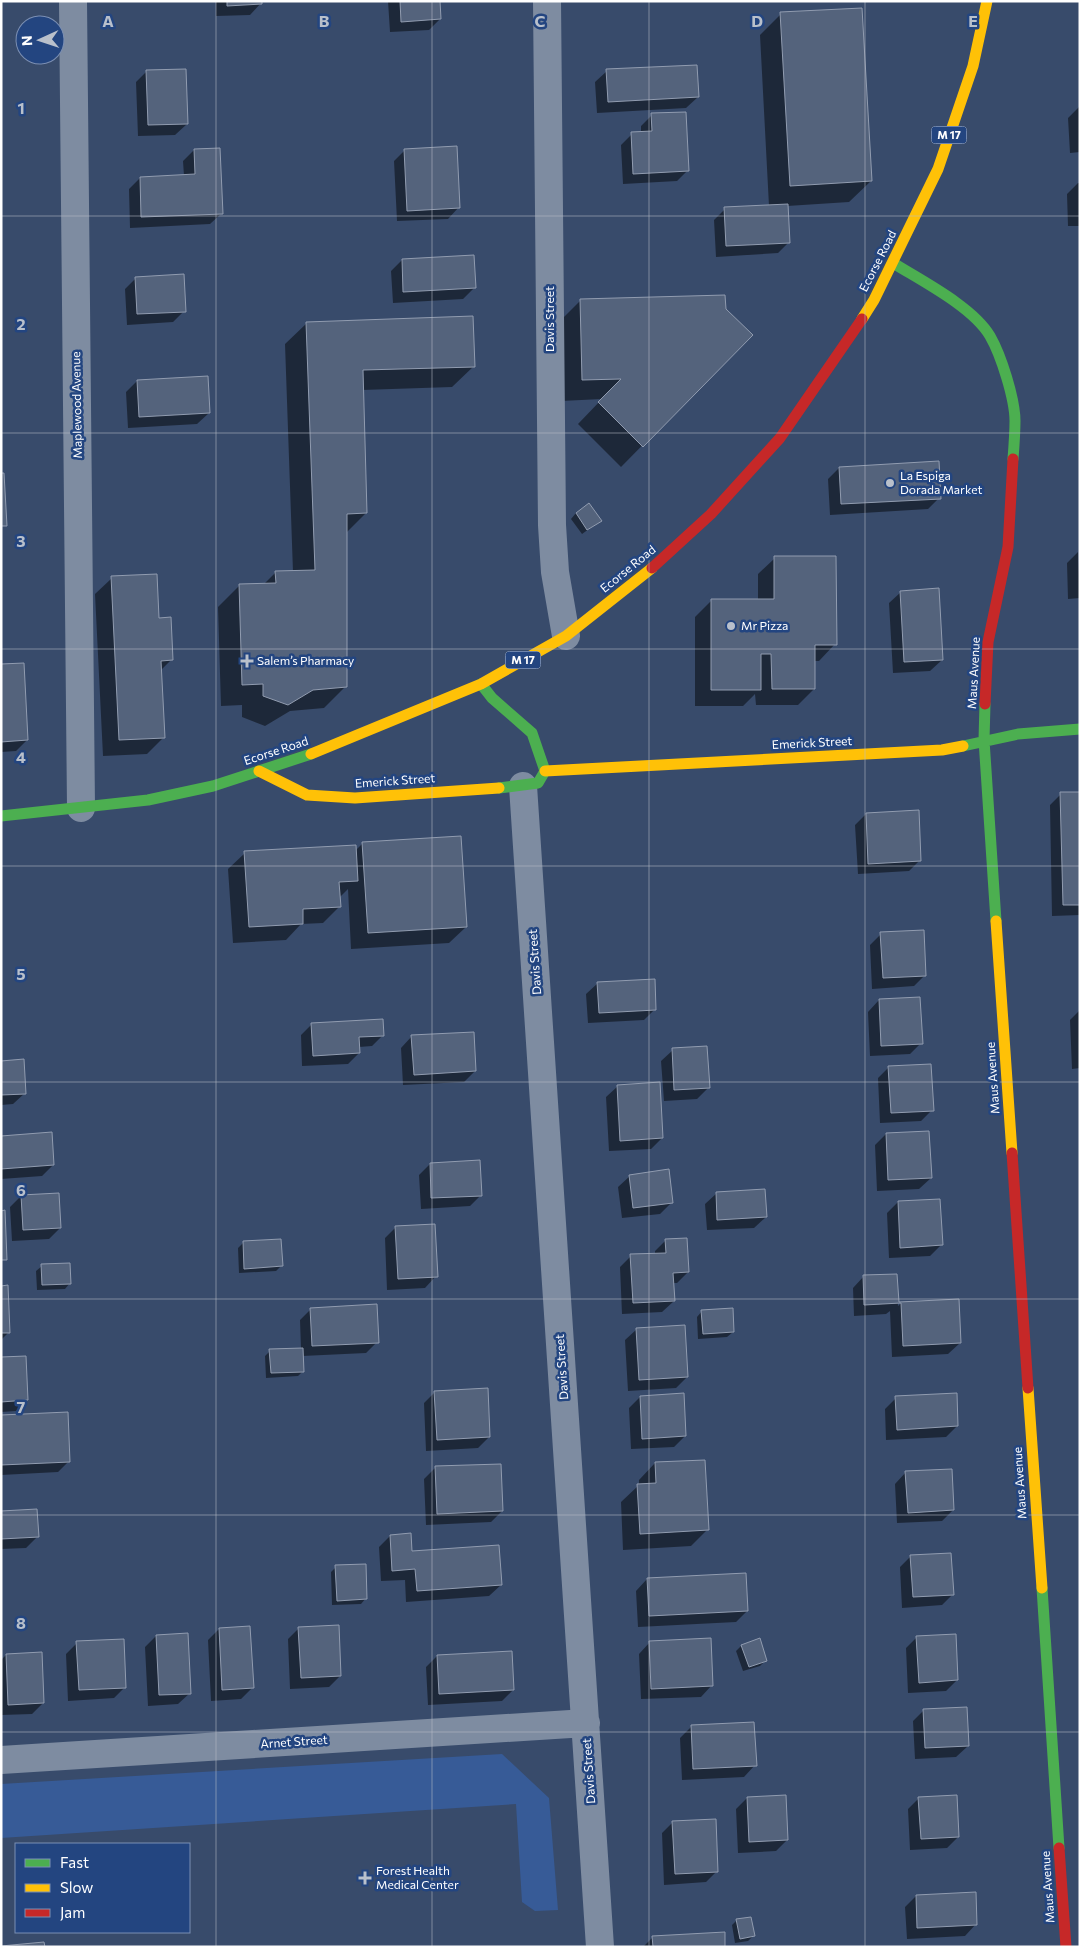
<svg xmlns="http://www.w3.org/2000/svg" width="1081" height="1948" font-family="Commissioner,sans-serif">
<rect width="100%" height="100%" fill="#384b6b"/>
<path fill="#375b97" d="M502,1754L549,1798L558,1910L535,1911L522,1902L516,1804L1,1838V1784Z"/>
<path fill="#0007" d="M216,1H261V3L250,15L216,16Z
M388,1H439L440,19L429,30L390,32Z
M781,14L871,181L849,202L787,206L789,242L778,253L716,257L714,220L725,209L769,206L760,35Z
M147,71L187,124L175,135L138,136L136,82Z
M607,71L698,97L686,108L597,113L595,82Z
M1079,107L1080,152L1070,153L1068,118Z
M652,115L688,170L677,181L623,184L621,145L632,134L641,133V126Z
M194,150L222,213L210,224L130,228L129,189L140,178L184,176L183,161Z
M405,150L459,207L448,219L397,221L394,161Z
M1078,183H1080V226H1068L1067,194Z
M402,260L474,288L463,299L393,303L391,271Z
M136,278L184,311L173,322L127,325L125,289Z
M580,301L724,310L751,335L621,467L578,424L602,399L561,401L559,322Z
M307,323L474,366L452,387L362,390L366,513L345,534L346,686L324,708L290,711L265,726L242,717V705L221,706L218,607L239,586L263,585L276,572H293L285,344Z
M137,381L209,413L197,424L128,428L126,392Z
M839,468L939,498L928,509L830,515L828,479Z
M576,513L600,521L582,534L571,519Z
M1078,552L1080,598L1068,599L1067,563Z
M775,558L835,644L819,661H814V689L798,705H756L755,694L743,706H695V617L711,601L758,600V574Z
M112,578L158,619L171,660L160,671L163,738L147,754L103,756L95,594Z
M901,592L942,660L930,671L893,673L889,603Z
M1,666L27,740L16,751L1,752Z
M1080,793V915L1052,916L1050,805L1061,794Z
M866,814L920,860L909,871L858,874L855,825Z
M363,843L466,927L449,943L351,949L348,889L340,897L339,907L323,923L301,924L286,940L233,943L228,869L245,853L355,851Z
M881,934L925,975L914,986L872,989L870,945Z
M598,983L655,1009L644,1020L588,1023L586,994Z
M879,1000L921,1043L910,1054L870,1056L868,1012Z
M1080,1010V1068L1072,1069L1070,1020Z
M312,1024L383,1035L372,1046L359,1047V1053L348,1064L302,1066L301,1035Z
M412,1036L475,1071L464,1082L403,1085L401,1048Z
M673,1050L708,1088L697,1099L664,1101L661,1061Z
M1,1062L25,1093L13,1104L1,1105Z
M889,1067L932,1110L921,1121L880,1123L878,1078Z
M618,1086L662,1138L651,1149L609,1151L606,1097Z
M886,1134L931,1178L919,1189L877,1191L875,1145Z
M1,1137L53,1165L42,1176L1,1179Z
M430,1164L481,1195L470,1206L421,1209L419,1175Z
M630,1176L671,1203L660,1214L622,1218L618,1187Z
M717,1193L766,1217L754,1228L707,1230L705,1204Z
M21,1196L60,1228L49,1239L12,1241L10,1207Z
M898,1202L941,1245L930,1256L889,1258L887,1213Z
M396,1227L436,1276L425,1288L387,1290L385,1238Z
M666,1240L688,1272L677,1283H673L674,1301L662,1312L622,1314L620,1267L631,1256L655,1254V1251Z
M243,1243L281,1266L276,1271L239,1273L238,1248Z
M42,1266L70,1283L65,1289L37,1290L36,1271Z
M896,1275L898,1306L901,1303L960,1343L948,1354L892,1357L890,1311L886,1314L854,1316L853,1288L864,1276Z
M1,1287L9,1332L1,1340Z
M311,1309L377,1342L366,1353L302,1356L303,1371L298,1376L266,1378L265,1356L270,1351L301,1349L300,1320Z
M702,1311L733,1332L727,1337L698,1339L697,1317Z
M637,1329L687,1377L676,1388L628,1391L625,1340Z
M1,1358L27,1400L16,1411L1,1412Z
M435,1392L489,1437L478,1448L426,1451L424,1403Z
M640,1397L685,1436L674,1447L631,1449L629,1408Z
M896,1398L957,1426L946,1437L886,1440L885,1409Z
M1,1417L69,1461L58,1472L1,1475Z
M655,1463L707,1530L691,1546L623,1550L621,1502L639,1485V1480Z
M435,1468L502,1511L491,1522L426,1525L424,1479Z
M906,1472L953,1510L942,1521L897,1523L895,1484Z
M1,1512L37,1537L26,1548L1,1549Z
M390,1536L411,1552L501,1585L489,1596L406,1602L405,1580L381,1581L379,1547Z
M911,1556L953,1594L942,1605L902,1608L900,1567Z
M336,1567L366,1598L361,1604L332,1605L331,1572Z
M647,1579L747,1611L736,1622L638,1627L636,1591Z
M299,1628L340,1676L329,1687L290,1689L288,1639Z
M219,1629L252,1688L241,1699L211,1701L208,1640Z
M156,1636L190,1693L178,1704L148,1706L145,1647Z
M917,1637L957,1680L946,1691L908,1693L906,1648Z
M650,1642L712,1685L701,1697L641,1699L639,1654Z
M77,1643L125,1687L114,1698L68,1701L66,1654Z
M741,1646L766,1660L760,1666L743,1671L736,1651Z
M6,1655L43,1703L32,1714L1,1715V1660Z
M437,1656L513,1690L502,1701L428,1705L426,1667Z
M924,1710L968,1746L956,1757L915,1759L913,1721Z
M691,1727L755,1765L744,1777L682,1780L680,1738Z
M747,1798L787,1840L776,1851L738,1853L736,1809Z
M919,1798L958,1837L947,1848L910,1850L908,1809Z
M673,1822L717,1871L706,1882L664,1885L662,1833Z
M916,1896L976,1924L965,1936L907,1939L905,1907Z
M737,1920L753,1936L748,1941L735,1943L732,1925Z
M653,1937L724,1947H643Z"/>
<path fill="#54637c" stroke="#919cb0" d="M227,1H262V4L227,6Z
M400,1H440L441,19L401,22Z
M862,8L872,181L790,186L780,12Z
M697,65L699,97L608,102L606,69Z
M186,69L188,124L148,125L146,70Z
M686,112L689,171L633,174L631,132L652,131L651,113Z
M457,146L460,208L407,211L404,149Z
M220,148L223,214L141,217L140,177L195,174L194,149Z
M788,204L790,243L726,246L724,207Z
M474,255L476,288L403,292L402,259Z
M184,274L186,312L137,314L135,277Z
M725,295L726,309L753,335L643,447L598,402L621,379L582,380L580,299Z
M473,316L475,367L363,370L367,513L347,514V687L313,690L288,705L263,696V684L242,685L239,584L276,583L275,571L315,570L306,322Z
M208,376L210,413L139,417L137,380Z
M939,461L941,499L841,504L839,467Z
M1,473H4L7,526H1Z
M589,503L602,521L587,530L576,513Z
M774,556H836L837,645H815V689H772L771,654H761V690H711V599H774Z
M157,574L159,618L171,617L173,660L161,661L165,738L119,740L111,576Z
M939,588L943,660L904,662L900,591Z
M24,663L28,740L1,742V664Z
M1060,792H1080V905H1063Z
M919,810L921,861L868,864L866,813Z
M461,836L467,927L368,933L362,842Z
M356,845L358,881L339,882L341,907L303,909V924L249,927L244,851Z
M924,930L926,976L883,978L880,932Z
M655,979L656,1010L599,1013L597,982Z
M920,997L923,1044L881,1046L879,999Z
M383,1019L384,1036L359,1037L360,1053L313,1056L311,1023Z
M474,1032L476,1071L414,1075L411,1035Z
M707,1046L710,1088L674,1090L672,1048Z
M24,1059L26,1094L1,1095V1061Z
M931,1064L934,1111L891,1113L888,1066Z
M660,1082L663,1138L620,1141L617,1085Z
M929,1131L932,1178L888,1180L886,1133Z
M52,1132L54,1165L1,1169V1136Z
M480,1160L482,1196L431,1198L430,1163Z
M669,1169L673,1203L633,1208L629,1175Z
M765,1189L767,1217L717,1220L716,1192Z
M59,1193L61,1228L23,1230L21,1195Z
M940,1199L943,1245L900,1248L898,1201Z
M5,1210L7,1260H1V1211Z
M435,1224L438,1277L398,1279L395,1226Z
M687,1238L689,1272L673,1273L675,1301L633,1303L630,1254L666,1253L665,1239Z
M281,1239L283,1266L244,1269L243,1241Z
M70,1263L71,1284L42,1285L41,1264Z
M897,1274L899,1302L959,1299L961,1343L903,1346L901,1303L864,1305L863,1275Z
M8,1285L10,1333H1V1286Z
M377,1304L379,1343L312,1346L310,1308Z
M733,1308L734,1332L703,1334L701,1310Z
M685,1325L688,1377L639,1380L636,1328Z
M303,1348L304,1372L271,1373L269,1349Z
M26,1356L28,1400L1,1402V1357Z
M488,1388L490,1437L437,1440L434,1391Z
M684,1393L686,1436L642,1439L640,1396Z
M957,1393L958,1426L897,1430L895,1396Z
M68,1412L70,1462L1,1465V1415Z
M705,1460L709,1530L640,1534L637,1484L656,1483L655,1462Z
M501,1464L503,1511L437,1514L435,1466Z
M952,1469L954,1510L908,1513L905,1471Z
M37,1509L39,1537L1,1539V1511Z
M411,1533L412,1551L499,1545L502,1585L417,1591L415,1569L392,1571L390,1535Z
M951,1553L954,1595L913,1597L910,1555Z
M366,1564L367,1599L337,1601L335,1565Z
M746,1573L748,1611L649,1616L647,1578Z
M339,1625L341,1676L301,1678L298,1627Z
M250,1626L254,1688L222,1690L219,1628Z
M188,1633L191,1694L159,1695L156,1635Z
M956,1634L958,1680L919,1683L916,1636Z
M711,1638L713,1686L651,1689L649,1641Z
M760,1638L767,1661L749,1667L741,1645Z
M124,1639L126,1688L79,1690L76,1641Z
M512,1651L514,1690L439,1694L437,1655Z
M42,1652L44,1703L8,1705L6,1654Z
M967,1707L969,1746L925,1748L923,1709Z
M754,1722L757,1766L693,1769L691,1725Z
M786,1795L788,1840L749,1842L747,1797Z
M957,1795L959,1837L921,1839L918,1797Z
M716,1819L718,1872L675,1874L672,1821Z
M976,1892L977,1925L917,1928L916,1895Z
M751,1917L755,1936L740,1939L736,1919Z
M725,1932V1947H653L652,1936Z
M44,1942L45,1947H1V1946Z"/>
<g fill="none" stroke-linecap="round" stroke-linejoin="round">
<path stroke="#7e8ca1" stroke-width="28" d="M73,1L81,808
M547,1L552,525L555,572L566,636
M523,786L600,1947
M1,1760L586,1723"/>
<path stroke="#4caf50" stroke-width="11" d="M893,263C922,281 973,307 990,336C1001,355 1015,399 1015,421C1015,433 1014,446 1013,459
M481,684L492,698L532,733L545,771L538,783L499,788
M985,704L984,740L996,921
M963,746L1018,734L1080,729
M1,816L148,800L213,786L311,754
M1042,1588L1059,1848"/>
<path stroke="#ffc107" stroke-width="11" d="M862,319L874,300L938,169L973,66L987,1
M311,754L481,684L566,636L652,568
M259,771L307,795L355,798L499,788
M545,771L942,750L963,746
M996,921L1012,1153
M1028,1388L1042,1588"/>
<path stroke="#c62828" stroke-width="11" d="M652,568L711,514L780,438L862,319
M985,704L988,642L1008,547L1013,459
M1012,1153L1028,1388
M1059,1848L1066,1947"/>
</g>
<path fill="none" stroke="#b9c0cb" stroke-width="1" stroke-opacity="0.55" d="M216,1V1947M432,1V1947M649,1V1947M865,1V1947M1,216H1080M1,433H1080M1,649H1080M1,866H1080M1,1082H1080M1,1299H1080M1,1515H1080M1,1732H1080"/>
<g fill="#b9c0cb" stroke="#234580" stroke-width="2">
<circle cx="890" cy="483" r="5"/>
<circle cx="731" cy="626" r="5"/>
<path d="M244.5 653.5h5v5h5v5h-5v5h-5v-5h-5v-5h5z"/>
<path d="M362.5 1870.5h5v5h5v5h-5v5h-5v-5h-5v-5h5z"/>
</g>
<g text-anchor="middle" stroke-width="5" stroke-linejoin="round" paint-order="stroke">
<g fill="#234580" stroke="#bdc7d9" stroke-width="1">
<rect x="931.5" y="126.5" width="35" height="17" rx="4"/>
<rect x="505.5" y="651.5" width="35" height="17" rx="4"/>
</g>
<g font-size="11" font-weight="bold" fill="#fff">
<text x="949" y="139">M 17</text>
<text x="523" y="664">M 17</text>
</g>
<g font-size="12" fill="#fff" stroke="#234580">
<text transform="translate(878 261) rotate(-63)" y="4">Ecorse Road</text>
<text transform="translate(550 319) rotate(-90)" y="4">Davis Street</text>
<text transform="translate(77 405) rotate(-91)" y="4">Maplewood Avenue</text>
<text transform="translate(628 569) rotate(-39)" y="4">Ecorse Road</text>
<text transform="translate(974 673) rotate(-87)" y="4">Maus Avenue</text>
<text transform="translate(812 743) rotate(-3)" y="4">Emerick Street</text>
<text transform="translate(276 751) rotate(-18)" y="4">Ecorse Road</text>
<text transform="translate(395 781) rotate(-4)" y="4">Emerick Street</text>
<text transform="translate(535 962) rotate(-94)" y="4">Davis Street</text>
<text transform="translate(993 1078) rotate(-94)" y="4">Maus Avenue</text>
<text transform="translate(562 1367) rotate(-94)" y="4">Davis Street</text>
<text transform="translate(1020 1483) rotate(-94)" y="4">Maus Avenue</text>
<text transform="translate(294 1742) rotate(-4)" y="4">Arnet Street</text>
<text transform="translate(589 1771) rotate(-94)" y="4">Davis Street</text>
<text transform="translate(1048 1887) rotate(-94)" y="4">Maus Avenue</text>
</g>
<g font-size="12" fill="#fff" stroke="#234580" text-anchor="start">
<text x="900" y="480">La Espiga<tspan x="900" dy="14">Dorada Market</tspan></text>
<text x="741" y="630">Mr Pizza</text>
<text x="257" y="665">Salem’s Pharmacy</text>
<text x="376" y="1875">Forest Health<tspan x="376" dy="14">Medical Center</tspan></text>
</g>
</g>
<g font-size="16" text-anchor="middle" font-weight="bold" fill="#b9c0cb" stroke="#234580" stroke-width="5" stroke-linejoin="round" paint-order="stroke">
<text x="108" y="27">A</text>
<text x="324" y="27">B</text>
<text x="540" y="27">C</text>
<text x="757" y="27">D</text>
<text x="973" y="27">E</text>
<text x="21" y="114">1</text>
<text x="21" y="330">2</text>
<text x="21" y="547">3</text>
<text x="21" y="763">4</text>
<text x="21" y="980">5</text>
<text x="21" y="1196">6</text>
<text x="21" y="1413">7</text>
<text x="21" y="1629">8</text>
</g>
<rect width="1081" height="1948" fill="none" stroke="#ffffff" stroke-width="5"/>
<rect x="15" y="1843" width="175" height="90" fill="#234580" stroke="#7b8fb3"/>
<rect x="25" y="1859" width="25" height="8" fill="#4caf50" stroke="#7b8fb3"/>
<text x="60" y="1868" font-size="15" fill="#ffffff">Fast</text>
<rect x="25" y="1884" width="25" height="8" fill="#ffc107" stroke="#7b8fb3"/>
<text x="60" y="1893" font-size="15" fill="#ffffff">Slow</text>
<rect x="25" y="1909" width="25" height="8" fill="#c62828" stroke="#7b8fb3"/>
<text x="60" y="1918" font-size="15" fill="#ffffff">Jam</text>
<g transform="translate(40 40) rotate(267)"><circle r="24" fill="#234580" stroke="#7b8fb3"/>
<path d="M0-4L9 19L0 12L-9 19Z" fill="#b9c0cb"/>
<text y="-8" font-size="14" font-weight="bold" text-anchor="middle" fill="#ffffff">N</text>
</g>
</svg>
